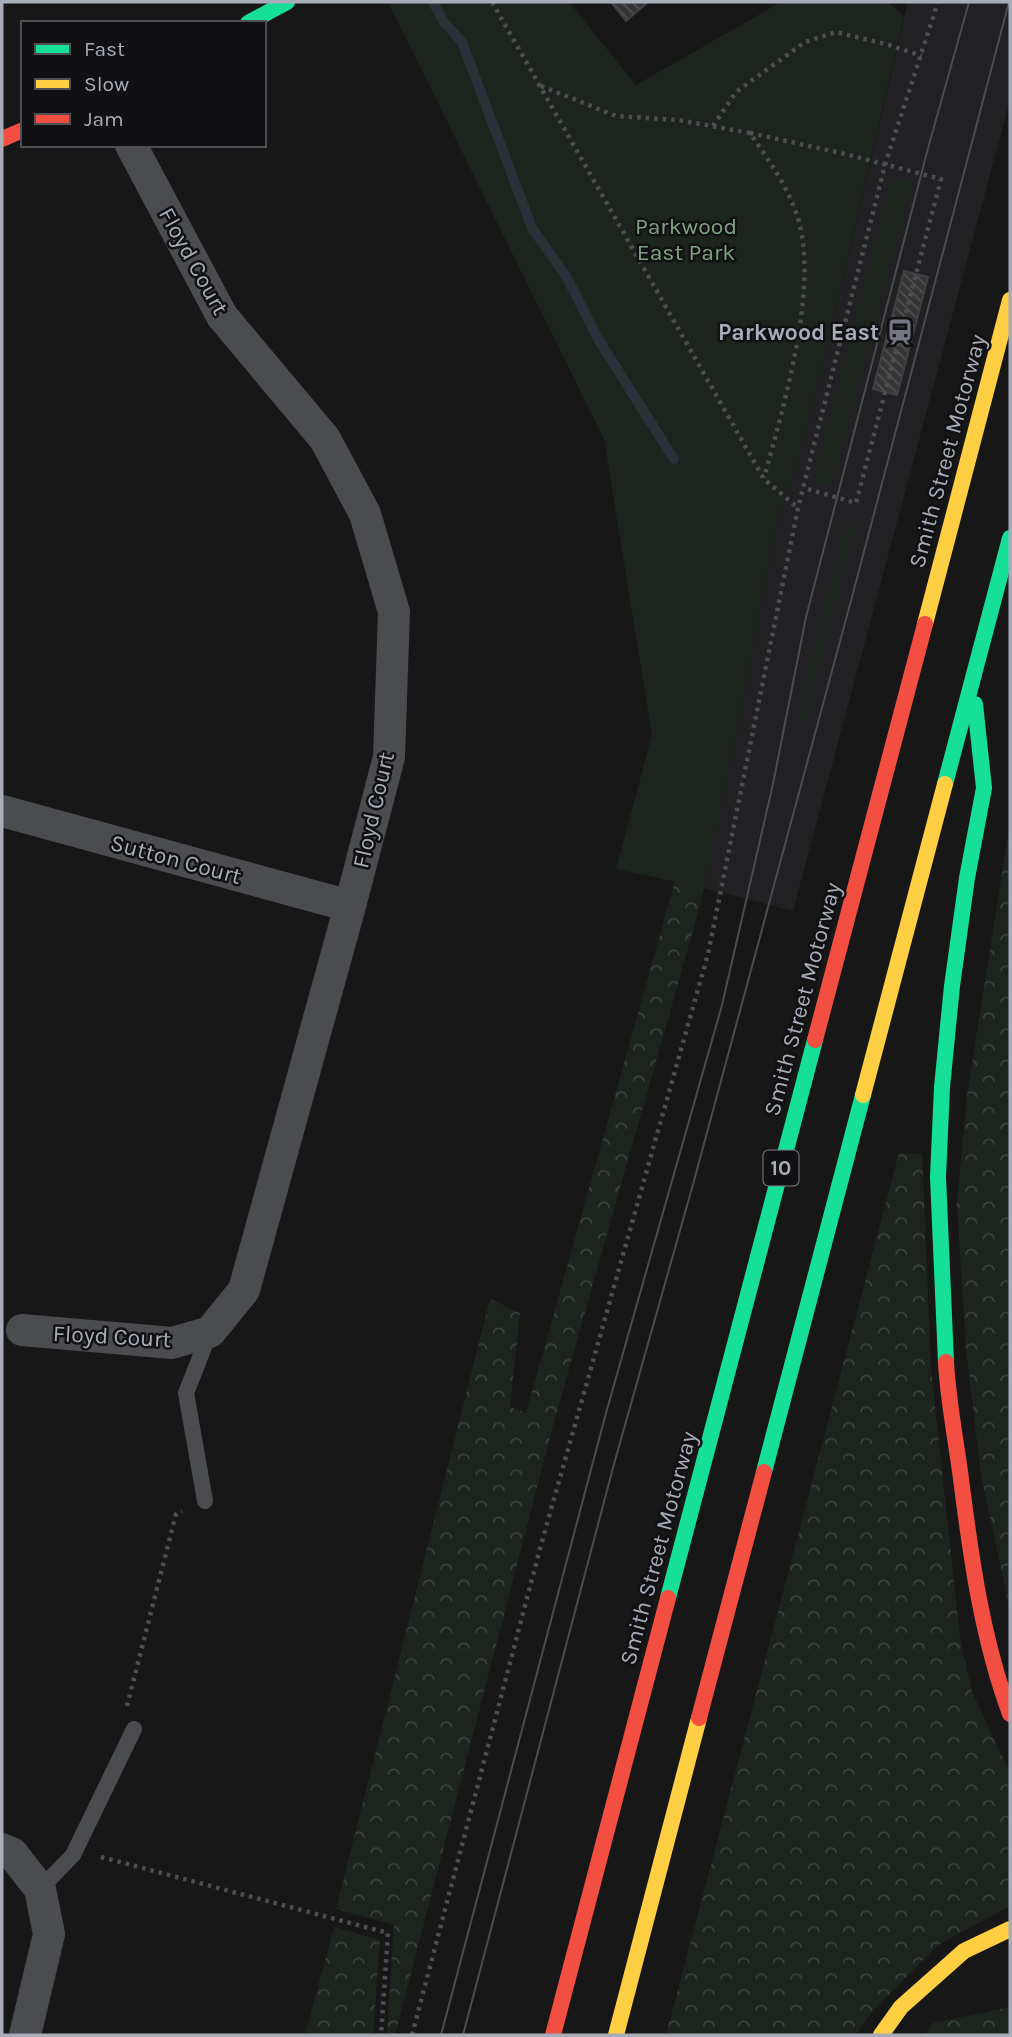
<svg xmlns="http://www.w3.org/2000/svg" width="1012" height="2037" font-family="Karla,sans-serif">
<defs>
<pattern id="forest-crowns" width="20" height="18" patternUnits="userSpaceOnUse" patternTransform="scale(1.75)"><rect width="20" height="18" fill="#1d241e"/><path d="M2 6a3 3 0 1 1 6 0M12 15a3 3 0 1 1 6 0" fill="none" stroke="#3b413d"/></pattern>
<pattern id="building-back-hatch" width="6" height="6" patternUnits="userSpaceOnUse" patternTransform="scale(1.75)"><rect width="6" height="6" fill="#353536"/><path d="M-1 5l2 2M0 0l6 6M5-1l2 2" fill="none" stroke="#4f5051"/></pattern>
</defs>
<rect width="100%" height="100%" fill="#171717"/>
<path fill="#212123" d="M908,2H1010V100L793,911L704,888L744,696L777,520L796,468L827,347Z"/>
<path fill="url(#forest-crowns)" d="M702,785L720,813L699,909L554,1422L395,2035H387L394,1925L336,1909L490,1299L520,1313L510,1407L526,1413Z
M1010,823V1611L981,1475L966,1349L957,1203L967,1096Z
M899,1153L922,1154L931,1369L960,1638L972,1692L1010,1773V1906L938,1945L871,2013L856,2035H666Z
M334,1927L380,1940L373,2035H305Z
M1010,2007V2035H924L933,2023Z"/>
<path fill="#1d241e" d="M388,2H569L636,85L781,2H888L904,16L827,347L796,468L777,520L744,696L704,888L616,869L652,735L604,439Z
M892,177L912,182L831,486L813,482Z
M846,522L855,524L806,715L802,721H799L814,646Z"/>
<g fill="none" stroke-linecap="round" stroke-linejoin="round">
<path stroke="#2a3239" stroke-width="10" d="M433,2L443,21L462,42L532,228L566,276L598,339L674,459"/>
</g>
<path fill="url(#building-back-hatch)" stroke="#3f4043" stroke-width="2" d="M611,2H648L626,21Z
M904,271L928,277L897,395L873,389Z"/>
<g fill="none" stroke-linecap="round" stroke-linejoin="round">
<path stroke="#4d4e52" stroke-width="4.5" stroke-dasharray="3.5 5" stroke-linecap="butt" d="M492,2L764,479L798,508
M541,86L616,116L678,120L750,133C769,161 790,189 799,222C818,292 783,408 764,478
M713,126L736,92L805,42L836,32L889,45L922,56
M750,133L841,153L941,179L856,503L804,488
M127,1706L176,1514L182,1511
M101,1857L388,1933L381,2035
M412,2035L541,1545L708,954L798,508L885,165L938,2"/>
<path stroke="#4b4c50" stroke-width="16" d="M205,1501L186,1393L210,1332
M40,1889L73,1855L134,1729"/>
<path stroke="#4b4c50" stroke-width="32" d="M2,811L350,906
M22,1330L172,1343L210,1332L244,1290L350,906L389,757L394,612L365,514L325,439L222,316L131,145
M2,1849L12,1853L40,1889L49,1934L25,2035"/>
<path stroke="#16e098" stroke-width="16" d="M248,23L287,2
M945,784L1010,538
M946,1362L938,1177L942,1087L952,986L967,878L984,788L975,704
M764,1472L863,1095
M668,1598L815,1040"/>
<path stroke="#ffcf43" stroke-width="16" d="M925,624L1010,300
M863,1095L945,784
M616,2035L699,1718
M881,2035L901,2007L964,1951L1010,1929"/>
<path stroke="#f24e42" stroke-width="16" d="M2,139L23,130
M815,1040L925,624
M946,1362C948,1401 956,1440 961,1479C971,1558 982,1638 1010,1714
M699,1718L764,1472
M553,2035L668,1598"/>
<path stroke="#4b4c4f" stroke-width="2" d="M441,2035L606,1413L722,1005L773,784L806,617L927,152L969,2
M463,2035L614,1464L692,1188L852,597L1009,2"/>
</g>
<defs>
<g id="station-bare" transform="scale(2.1)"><path d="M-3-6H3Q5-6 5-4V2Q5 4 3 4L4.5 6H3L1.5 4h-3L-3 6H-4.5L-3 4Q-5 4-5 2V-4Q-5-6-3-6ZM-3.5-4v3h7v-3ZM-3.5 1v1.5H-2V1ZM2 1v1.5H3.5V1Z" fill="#757880" stroke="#111113" stroke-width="2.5" paint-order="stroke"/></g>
</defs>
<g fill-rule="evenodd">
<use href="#station-bare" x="900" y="332"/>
</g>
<g text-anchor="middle" stroke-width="5" stroke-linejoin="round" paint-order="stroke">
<rect fill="#111113" stroke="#7b7e86" stroke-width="2" x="763.5" y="1150.5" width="35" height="35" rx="5"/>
<g font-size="21" font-weight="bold" fill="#a8adb8">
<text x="781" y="1175">10</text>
</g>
<g font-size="23" fill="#7fa381" stroke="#111113">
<text x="686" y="234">Parkwood<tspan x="686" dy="26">East Park</tspan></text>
</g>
<g font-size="23" fill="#a8adb8" stroke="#111113">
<text transform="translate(194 261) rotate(61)" y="8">Floyd Court</text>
<text transform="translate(947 451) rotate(-75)" y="8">Smith Street Motorway</text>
<text transform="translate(373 810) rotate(-77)" y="8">Floyd Court</text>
<text transform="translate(176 859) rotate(15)" y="8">Sutton Court</text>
<text transform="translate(802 999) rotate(-75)" y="8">Smith Street Motorway</text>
<text transform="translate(112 1336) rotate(3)" y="8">Floyd Court</text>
<text transform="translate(658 1548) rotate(-75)" y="8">Smith Street Motorway</text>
</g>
<g font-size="23" font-weight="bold" fill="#a8adb8" stroke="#111113" text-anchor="end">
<text x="879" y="340">Parkwood East</text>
</g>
</g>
<rect width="1012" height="2037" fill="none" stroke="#a8adb8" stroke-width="7"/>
<rect x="21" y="21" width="245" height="126" fill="#111113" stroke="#4d4f55" stroke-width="2"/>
<rect x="35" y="44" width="35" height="10" fill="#16e098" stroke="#4d4f55" stroke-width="2"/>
<text x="84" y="56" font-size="21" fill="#a8adb8">Fast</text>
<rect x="35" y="79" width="35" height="10" fill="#ffcf43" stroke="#4d4f55" stroke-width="2"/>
<text x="84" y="91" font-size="21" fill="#a8adb8">Slow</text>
<rect x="35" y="114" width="35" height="10" fill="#f24e42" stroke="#4d4f55" stroke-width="2"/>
<text x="84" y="126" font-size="21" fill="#a8adb8">Jam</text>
</svg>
